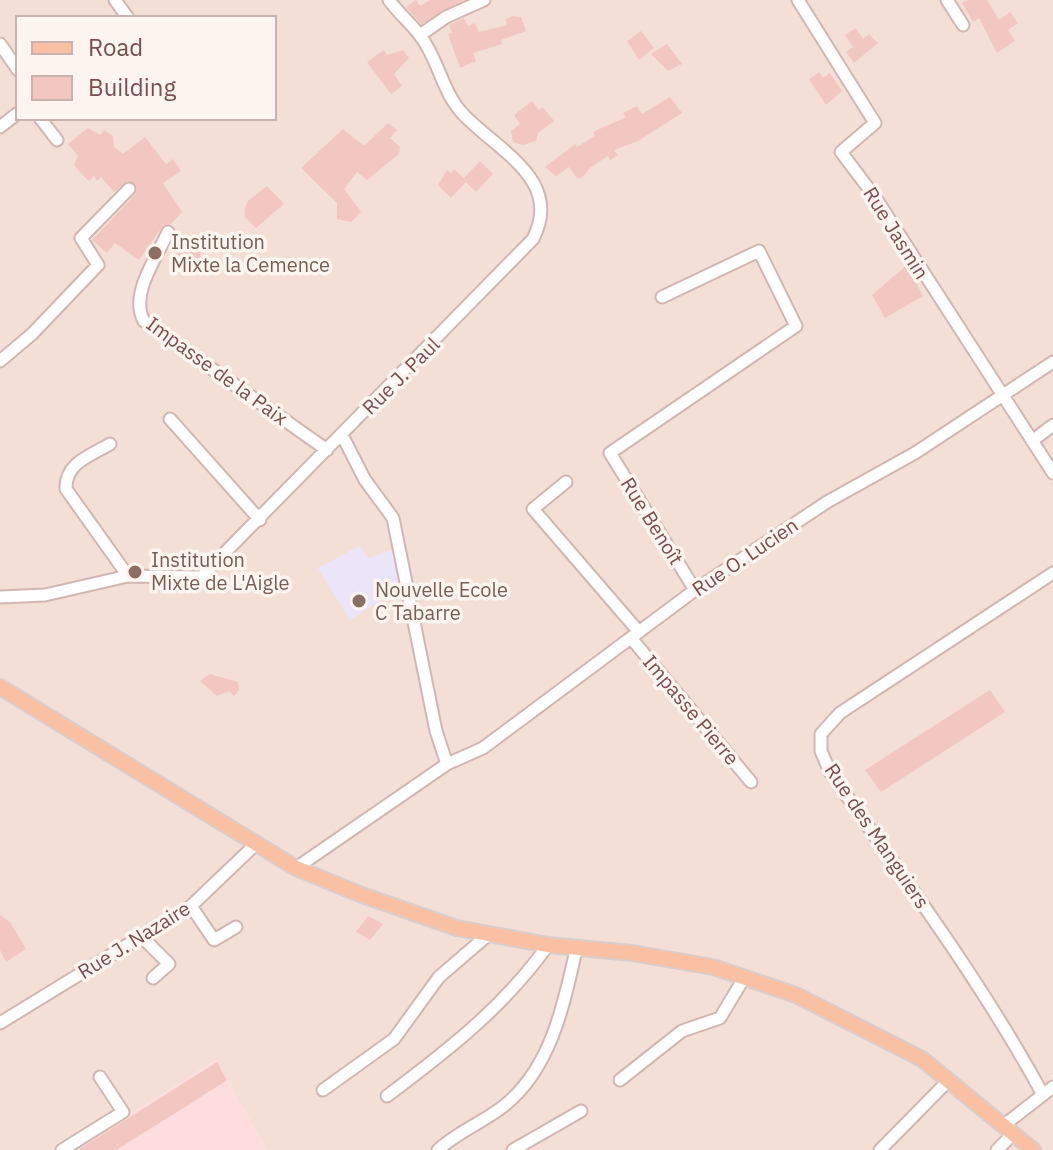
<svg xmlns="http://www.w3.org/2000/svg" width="1053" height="1150" font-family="'IBM Plex Sans',sans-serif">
<rect width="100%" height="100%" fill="#fdefe9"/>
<path fill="#f4dfd7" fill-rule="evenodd" d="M0,0H1053V1150H267L216,1060L74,1150H0ZM18,18H274V118H18Z"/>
<path fill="#fddddd" d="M216,1060L267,1150H74Z"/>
<path fill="#ece5f9" d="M359,546L369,558L399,547L409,581L350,620L318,568Z"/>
<path fill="#f2c6c1" d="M416,0L420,6L430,0H463L421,24L406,7Z
M968,0H987L999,20L1010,12L1018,23L1008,30L1015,41L997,53L979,18L973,22L962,3Z
M512,16L521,17L526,31L501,40L502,44L473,53L476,61L460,68L448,34L452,33L449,25L464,18L468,26L475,23L479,32L507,25L506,19Z
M856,28L863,39L869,34L878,43L854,63L846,52L853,47L845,35Z
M641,31L654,48L639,60L627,41Z
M667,44L682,64L668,71L651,54Z
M384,50L387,55L403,50L409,58L394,74L402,86L391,94L367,62Z
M819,72L823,78L830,73L842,91L826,105L809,79Z
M670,97L682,113L638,141L614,150L618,155L610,160L608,156L591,167L582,178H577L569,167L556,176L545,167L575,144L577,147L595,136L593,132L626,117L623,113L637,106L642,114Z
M532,101L539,110L543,107L554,121L538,133L536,141L523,145L513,142L511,131L520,124L514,115Z
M388,123L397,130L390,138L400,147L399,154L367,180L357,172L344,189L361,212L351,222L337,219V203L301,168L343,129L364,146Z
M88,128L100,135L104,130L113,136L114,147L123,154L145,137L166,164L173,159L181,171L163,183L182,212L171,224L163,226L139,260L115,243L107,253L92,240L135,195L137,188L128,181L114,192L101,177L97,181L94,176L89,181L79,171L74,165L78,156L68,144Z
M480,161L493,174L476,192L466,182L451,198L438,185L447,170L451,173L454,169L464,178Z
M267,186L284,204L256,228L245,217V208L248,201Z
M189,242L191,246L198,245L202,262L176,270L172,248Z
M907,265L923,296L885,318L872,295Z
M210,674L238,682L239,690L234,696L229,691L217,696L200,681Z
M990,690L1005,712L881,792L865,770Z
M0,915L10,922L26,949L6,962L0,950Z
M368,916L383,924L370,940L356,932Z
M217,1062L227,1080L185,1107L116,1150H78Z"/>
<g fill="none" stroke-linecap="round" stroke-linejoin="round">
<g stroke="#d2b6b1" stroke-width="15">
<path id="minor" d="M115,0L128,18
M798,0L875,123L841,152L875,197L1053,473
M947,0L963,25
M420,35L446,17L484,0
M0,44L18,70
M40,118L57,140
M0,127L18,113
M168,232C157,257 129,295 144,321L327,450
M662,297L759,251L796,326L610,453L695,590
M0,361L32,334L98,265L81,238L129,189
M170,419L260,520
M342,435L365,480L393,518L436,731L447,764
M1032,441L1053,425
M110,444C90,456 65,463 66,489L128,576
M566,482L533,509L639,632
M0,597L45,595L128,576L201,577L533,239C564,179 496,150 462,113C443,93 438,59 421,37C412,24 399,14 389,0
M631,638L751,782
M296,868L447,764L483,748L695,590L827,502L915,453L1053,362
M191,906L214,940L236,927
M141,936L169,964L153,978
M0,1023L191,906L257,843
M620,1080L682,1031L720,1018L744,978
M323,1090L394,1039L439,977L489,934
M1042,1093C981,981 903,877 830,772L821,751V734L840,713L1053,573
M387,1096C447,1051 504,1007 548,945
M1004,1125L1053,1087
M62,1150L123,1112L100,1077
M438,1150C457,1132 484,1122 505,1105C551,1068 564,1004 576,950
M513,1150L581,1111
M880,1150L949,1080
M997,1150L1014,1133"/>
</g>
<g stroke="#d9cecd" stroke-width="18">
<path id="major" d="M0,687L296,868L362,895L457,928L548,945L632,953L713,967L796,995L922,1059L1033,1150"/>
</g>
<use href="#minor" stroke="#fff" stroke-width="11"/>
<use href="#major" stroke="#fac0a3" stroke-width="14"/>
</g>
<g fill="#8d6e63" stroke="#fff5f0" stroke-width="3">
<circle cx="155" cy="253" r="8"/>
<circle cx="135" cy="572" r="8"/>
<circle cx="359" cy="601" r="8"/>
</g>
<g text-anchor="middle" stroke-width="7" stroke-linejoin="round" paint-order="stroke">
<g font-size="20" fill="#784f4c" stroke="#fff5f0">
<text transform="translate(896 233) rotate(58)" y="7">Rue Jasmin</text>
<text transform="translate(217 371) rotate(36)" y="7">Impasse de la Paix</text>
<text transform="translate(401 376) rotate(-45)" y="7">Rue J. Paul</text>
<text transform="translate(652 521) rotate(58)" y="7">Rue Benoît</text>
<text transform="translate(745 557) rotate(-34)" y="7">Rue O. Lucien</text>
<text transform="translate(691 710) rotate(50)" y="7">Impasse Pierre</text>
<text transform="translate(877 836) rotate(56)" y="7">Rue des Manguiers</text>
<text transform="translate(134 940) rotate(-32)" y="7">Rue J. Nazaire</text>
</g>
<g font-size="20" fill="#785e54" stroke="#fff5f0" text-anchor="start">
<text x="171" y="249">Institution<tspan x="171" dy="23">Mixte la Cemence</tspan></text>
<text x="151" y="567">Institution<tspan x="151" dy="23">Mixte de L'Aigle</tspan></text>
<text x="375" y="597">Nouvelle Ecole<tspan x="375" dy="23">C Tabarre</tspan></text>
</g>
</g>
<rect x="16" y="16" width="260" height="104" fill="#fff5f0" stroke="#c9b3ae" stroke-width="2"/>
<rect x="32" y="42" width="40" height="12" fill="#fac0a3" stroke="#c9b3ae" stroke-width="2"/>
<text x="88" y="56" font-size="24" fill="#784f4c">Road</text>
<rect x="32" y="76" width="40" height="24" fill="#f2c6c1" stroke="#c9b3ae" stroke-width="2"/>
<text x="88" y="96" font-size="24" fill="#784f4c">Building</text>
</svg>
